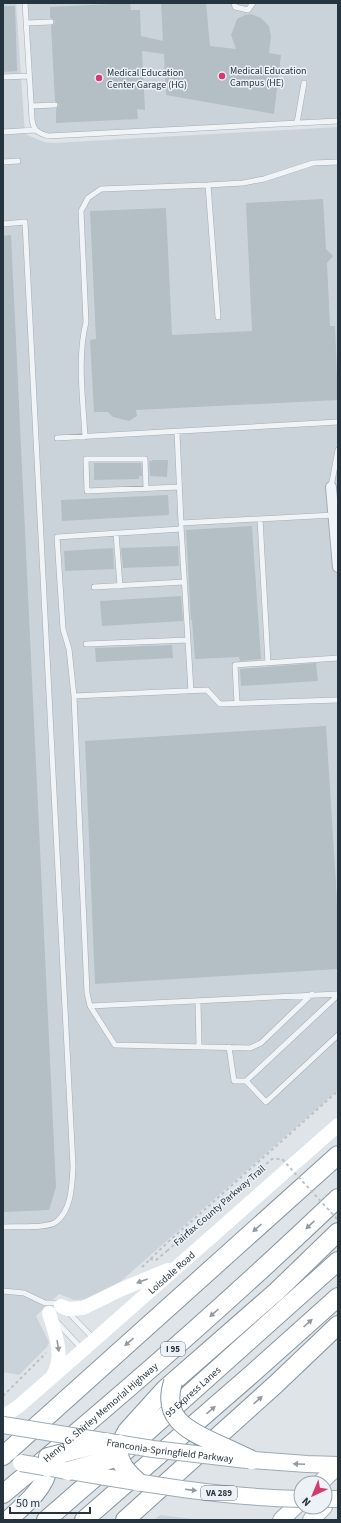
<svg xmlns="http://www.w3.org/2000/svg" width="341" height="1523" font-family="'Source Sans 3',sans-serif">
<rect width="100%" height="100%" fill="#dee4e8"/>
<path fill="#cbd3da" d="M3,3H16L25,134L44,142L53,143L338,127V1090L120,1282L88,1299L74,1300L59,1294L36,1316L49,1342L47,1347L19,1375L3,1372Z
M24,3H338V122L48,136L36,130L32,119Z
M160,1515L201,1520H154Z"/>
<path fill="#b4bec5" d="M130,3L131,10H140L141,36L163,41L161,3H206L210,46L236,49L231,35L237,19L245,15L251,14L261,18L269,26L271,37L269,53L281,55L274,114L166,95L164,54L142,51L145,110L137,109L138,119L56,123V109L58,107L59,104L55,101L51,26L54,24L55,21L53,19L50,18V7Z
M3,6H15L17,71L3,72Z
M323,199L326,249L333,256L327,263L330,326H335L338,400L136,410L137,416L129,421L113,417L108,412H94L90,340L96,339L90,211L166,208L172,335L252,331L246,203Z
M11,235L56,1187L49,1210L3,1212V236Z
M152,460H168L167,477L150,476L149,461H152Z
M94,463H141L142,476H139V479L94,480Z
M168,495L169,515L62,521L61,500Z
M252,526L261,659L240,661L239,657L195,659L192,620H191L186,530Z
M178,546L179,566L123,568L121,548Z
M113,548L114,569L65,571L64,551Z
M181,596L183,621L102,626L100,601Z
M172,645L173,658L96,662L95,648Z
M316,663L318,681L241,686L240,669Z
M326,726L338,915V969L95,984L85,741Z"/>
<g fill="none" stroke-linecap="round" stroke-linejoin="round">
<g stroke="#a3acb2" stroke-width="6">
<path id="service" d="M25,3L32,119C33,130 38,133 48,136L338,121
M234,3L235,7L248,10L253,3
M27,23L51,22
M3,77L29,76
M31,106L55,105
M297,123L304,83
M3,132L36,130
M3,162L18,161
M208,185L243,183L264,179L313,163L338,162
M3,224L25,222L73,1166C72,1184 72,1210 56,1222C47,1229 15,1226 3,1227
M177,432L181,523L334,515
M85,437C83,399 77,358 86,322L81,211L88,198L101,189L208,185L218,317
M57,438L338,422
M331,487L338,450
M146,488L145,459H86L87,491L179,487
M260,519L268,663
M181,526L191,691
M116,533L120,586
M94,587L184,582
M86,644L188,640
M74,696L69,649L63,629L57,537L181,529
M237,703L235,665L338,658
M312,994L261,1043L250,1048L115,1045L90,1006L87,993L74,696L207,690L220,704L338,700
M198,1001L199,1046
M90,1006L338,994
M229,1047L234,1081H246L338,995
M246,1081L266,1102L338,1035
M3,1291L24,1293L45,1303H55L60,1306
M68,1312L94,1339
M57,1322L83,1350"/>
</g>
<g stroke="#a3acb2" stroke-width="12">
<path id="minor" d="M331,487L338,567"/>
</g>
<g stroke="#9cabb5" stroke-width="18">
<path id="primary" d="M252,1460L307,1464L338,1465
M320,1483L338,1466
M281,1520L301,1501
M311,1520L324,1507"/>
</g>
<g stroke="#8494a0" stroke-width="20">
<g id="motorway">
<path d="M120,1444L127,1431L165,1389L277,1291L338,1232"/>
<path d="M3,1456L338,1155"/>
<path id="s2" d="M3,1494C118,1399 230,1301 338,1198"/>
<path d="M8,1520C23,1506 45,1489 48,1468"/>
<path id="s3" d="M46,1520L138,1440L338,1261"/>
<path d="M84,1520L253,1373L338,1297"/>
<path d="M125,1520L276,1384L338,1325"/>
</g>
</g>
<path stroke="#bbc2c7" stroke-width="2" stroke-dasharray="3 3" stroke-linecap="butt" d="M150,1259L156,1260L167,1251
M142,1267L168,1242L338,1091
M3,1396L46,1353"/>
<use href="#service" stroke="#f0f4f6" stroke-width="5"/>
<use href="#minor" stroke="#f0f4f6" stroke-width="10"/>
<g stroke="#fff" stroke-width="14">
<path d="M61,1306L68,1309L83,1308L122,1289L168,1270"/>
<path d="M49,1313C55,1333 65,1356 53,1375"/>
<path id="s1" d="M3,1417L19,1406L83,1350L338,1125"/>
</g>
<use href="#primary" stroke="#fff" stroke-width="16"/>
<use href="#motorway" stroke="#fff" stroke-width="18"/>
<g stroke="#9cabb5" stroke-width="18" stroke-linecap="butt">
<g id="primary-bridge">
<path id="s4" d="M3,1425L153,1449L247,1460"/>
<path d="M21,1463C113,1478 207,1497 301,1499"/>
<path d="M325,1499H338"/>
</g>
</g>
<g stroke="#8494a0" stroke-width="20" stroke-linecap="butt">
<path id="motorway-bridge" d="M173,1382C162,1417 185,1429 213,1442C226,1448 239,1454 252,1460
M120,1444C115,1460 127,1472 138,1482
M48,1468V1457L106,1442
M68,1471L119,1457"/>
</g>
<path stroke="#bbc2c7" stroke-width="2" stroke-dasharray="3 3" stroke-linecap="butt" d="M167,1251L272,1159H282L338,1220"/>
<use href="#primary-bridge" stroke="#fff" stroke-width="16"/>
<use href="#motorway-bridge" stroke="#fff" stroke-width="18"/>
</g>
<defs><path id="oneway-solid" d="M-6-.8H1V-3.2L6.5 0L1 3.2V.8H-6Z"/></defs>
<g fill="#929aa0">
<use href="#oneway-solid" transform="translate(310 1225) rotate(137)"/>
<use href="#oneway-solid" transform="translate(257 1228) rotate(138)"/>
<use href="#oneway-solid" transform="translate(142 1281) rotate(160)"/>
<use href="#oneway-solid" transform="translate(214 1313) rotate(138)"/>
<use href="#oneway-solid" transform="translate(308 1323) rotate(-42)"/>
<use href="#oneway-solid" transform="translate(129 1342) rotate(139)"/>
<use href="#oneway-solid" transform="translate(58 1346) rotate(81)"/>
<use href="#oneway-solid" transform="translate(258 1400) rotate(-42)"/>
<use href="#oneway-solid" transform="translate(211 1410) rotate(-41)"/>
<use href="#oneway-solid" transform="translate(299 1464) rotate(-177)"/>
<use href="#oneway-solid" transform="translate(191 1490) rotate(7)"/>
</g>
<g fill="#d6396f" stroke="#edf2f6" stroke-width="1.5">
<circle cx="222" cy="76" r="4"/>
<circle cx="99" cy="78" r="4"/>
</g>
<g text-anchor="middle" stroke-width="3" stroke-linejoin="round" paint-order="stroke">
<g fill="#edf2f6" stroke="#626d77" stroke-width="1">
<rect x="161" y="1342" width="24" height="14" rx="3"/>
<rect x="201" y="1486" width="36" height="14" rx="3"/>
</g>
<g font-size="9" font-weight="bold" fill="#263440">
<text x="173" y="1352">I 95</text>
<text x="219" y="1496">VA 289</text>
</g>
<g font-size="10" fill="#263440" stroke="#edf2f6" text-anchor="start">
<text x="230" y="74">Medical Education<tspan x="230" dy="12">Campus (HE)</tspan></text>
<text x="107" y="76">Medical Education<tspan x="107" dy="12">Center Garage (HG)</tspan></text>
</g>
<g font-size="10" fill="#263440" stroke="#edf2f6">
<text transform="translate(219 1205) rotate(-41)" y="4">Fairfax County Parkway Trail</text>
<text dy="4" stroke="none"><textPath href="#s1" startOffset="222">Loisdale Road</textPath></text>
<text dy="4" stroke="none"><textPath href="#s3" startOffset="195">95 Express Lanes</textPath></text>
<text dy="4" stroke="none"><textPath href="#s2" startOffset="127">Henry G. Shirley Memorial Highway</textPath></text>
<text dy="4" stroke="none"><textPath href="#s4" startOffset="169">Franconia-Springfield Parkway</textPath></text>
</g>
</g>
<rect width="341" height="1523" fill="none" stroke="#263440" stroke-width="8"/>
<g transform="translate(313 1495) rotate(224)"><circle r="19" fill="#edf2f6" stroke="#9da6ad"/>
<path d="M0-3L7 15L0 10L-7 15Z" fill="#d6396f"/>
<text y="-6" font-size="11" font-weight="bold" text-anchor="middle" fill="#263440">N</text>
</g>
<path d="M10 1507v6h80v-6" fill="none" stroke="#263440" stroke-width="2"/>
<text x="16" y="1507" font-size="12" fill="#263440" stroke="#edf2f6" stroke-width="3" paint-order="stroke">50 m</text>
</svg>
